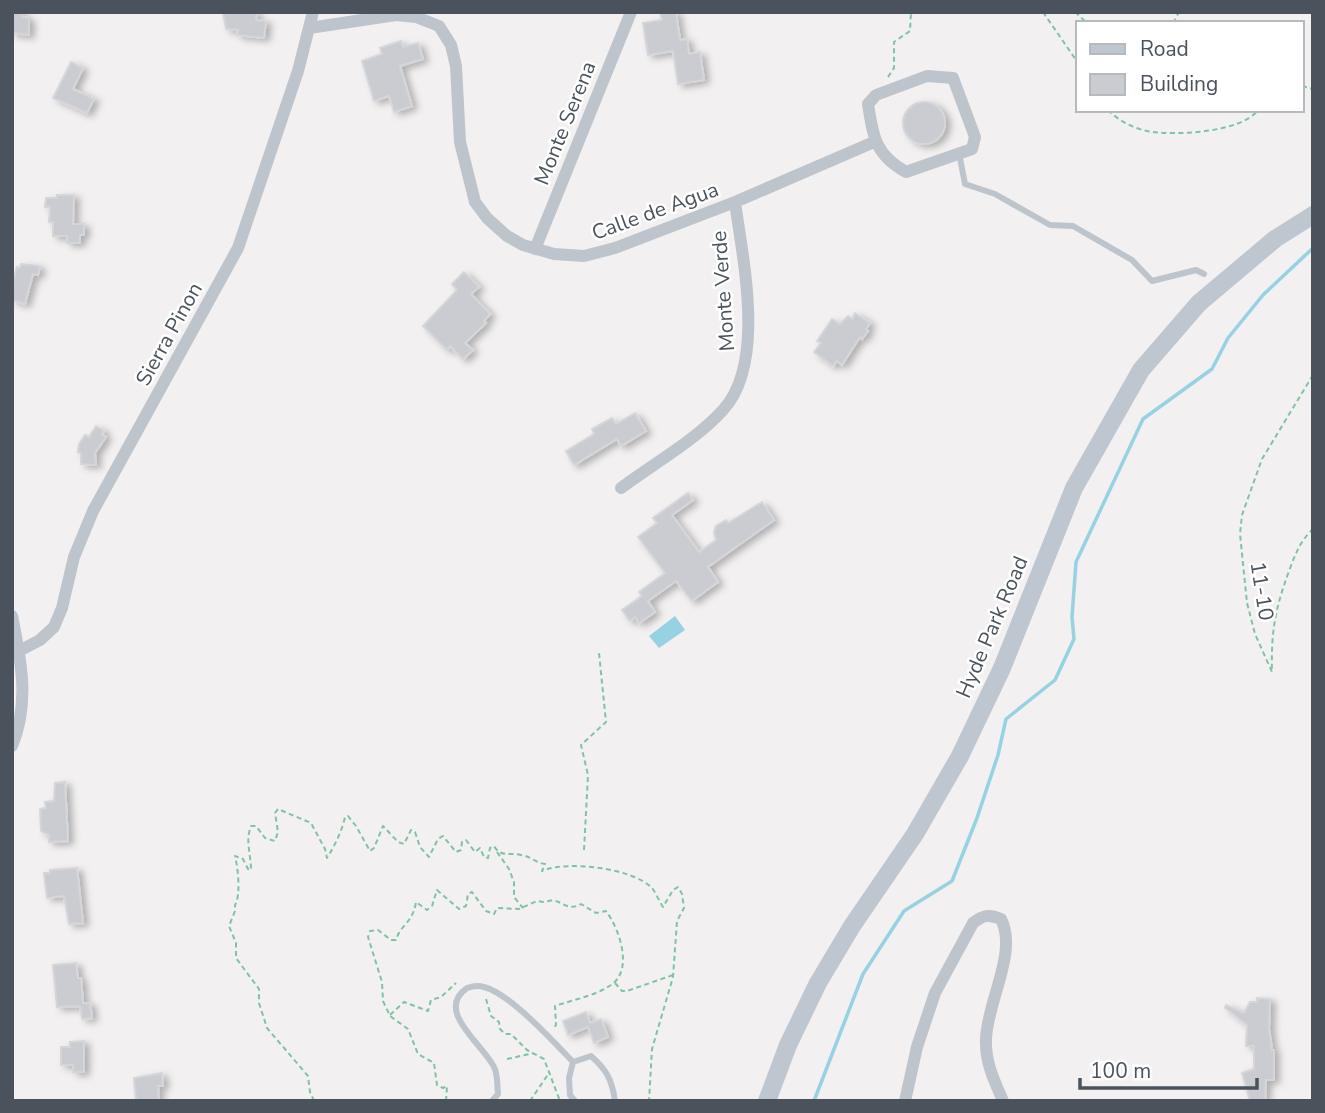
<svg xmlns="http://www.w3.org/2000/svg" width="1325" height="1113" font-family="'Nunito Sans',sans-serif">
<defs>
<filter id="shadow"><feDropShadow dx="5" dy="3" stdDeviation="3.5" flood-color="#0004"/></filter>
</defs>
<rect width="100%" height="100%" fill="#f2f0f0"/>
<path fill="#96d2e2" d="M675,616L685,630L659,648L649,636Z"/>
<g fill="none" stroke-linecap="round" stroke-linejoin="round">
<path stroke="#96d2e2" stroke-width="3.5" d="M814,1101L863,974L904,911L952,881L977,818L998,755L1006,719L1055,680L1074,639L1072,617L1076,562L1143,419L1212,369L1228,338L1263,295L1313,248"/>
</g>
<path fill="#cbccd2" stroke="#d5d6da" stroke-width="2" filter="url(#shadow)" d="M12,12H22V17L29,18V35L12,33Z
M257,12L256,20L266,21L264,38L237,35L238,30L226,29L223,13Z
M660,12H676L680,40L687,39L689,54L700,52L704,80L678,84L673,51L648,55L643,23L662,20Z
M401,41L403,47L418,43L423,59L400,66L412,106L394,112L389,96L374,101L362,61L382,54L380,48Z
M71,62L83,68L73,89L94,99L87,113L53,98Z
M903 123a21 21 0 1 1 42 0a21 21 0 1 1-42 0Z
M57,195H74L73,224H84V235H80V243H67V236H53V222H49L50,207H45L46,198H57Z
M21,264L40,266L38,275L33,274L25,304L12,300V284L17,267L20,268Z
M464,272L479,287L471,294L490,314L484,321L486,323L465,343L473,350L463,359L450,346L447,350L423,326L457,290L452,284Z
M855,313L870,323L866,329L868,331L862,339L860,337L842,365L837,361L833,366L814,352L821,343L817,341L832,319L840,324L848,316L852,319Z
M635,413L646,431L621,446L617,439L574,465L566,451L594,434L592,429L612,418L616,424Z
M96,426L104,431L102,434L106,437L95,453L96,465L81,464V453L78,452L79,444L85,435L89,437Z
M688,493L693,500L672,515L699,552L716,540L714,532L716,526L726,520L728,523L762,502L774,520L708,567L718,582L692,601L676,581L648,601L655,612L639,623L635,617L630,621L622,610L642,596L639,592L665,573L638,537L657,523L653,518Z
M65,782L68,841L49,842V835L41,831L40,809L46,808L45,802L54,801L55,783Z
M77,868L83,923L69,924L64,896L47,898L44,873H50V870Z
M76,963L78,978H81L83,1003H90L92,1018L82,1019L80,1006L57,1007L53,965Z
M1257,998L1270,999L1269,1028L1272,1050H1274V1080H1266L1265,1101H1250L1242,1073L1254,1069V1046H1246L1247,1025L1225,1008L1226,1005L1244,1013L1250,1002H1257Z
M586,1012L590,1023L601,1019L608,1037L594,1043L588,1027L568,1035L563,1021Z
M84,1041V1072H73V1065H61V1047H70V1042Z
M162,1073L163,1086H158L159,1101H136L134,1078Z"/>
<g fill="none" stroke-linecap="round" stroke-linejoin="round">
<path stroke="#7fc4a2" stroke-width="2" stroke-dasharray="5 3.5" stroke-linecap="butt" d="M1043,12L1078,63
M1075,12L1087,23
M1173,23L1179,12
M888,77L894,68V42L910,31L911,12
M1302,86L1313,89
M1108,110C1118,120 1132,128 1147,131C1173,136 1241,133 1258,110
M1313,375L1262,459L1242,515L1240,534L1247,603L1255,634L1272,672C1271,632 1275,609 1289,571C1295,555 1300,541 1313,529
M584,850L588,775L581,745L606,722L599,653
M497,852L509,869L514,882V897L523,908
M615,983L622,991H627L673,975
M486,999L491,1016L499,1022L500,1029L505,1034H511L527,1050L544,1059L560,1101
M390,1015L404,1002L428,1011L431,1000L441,997L456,983
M507,1059L534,1053
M314,1101L310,1092L308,1076L267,1028L259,1003V989L236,958V943L229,926L235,911V905C241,895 238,868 235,856L243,859L248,869L251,870C251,854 245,841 251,826H256L265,838L275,841L278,832L275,813L278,809L311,823L325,849L327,858C335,845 342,831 345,817L348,816L356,826L370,851L374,848L383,826L398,842L404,844L411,830L415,832L420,847L429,857L438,839L443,836L456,852L461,850L462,842L466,840L475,852L480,848L484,857L488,858L490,848L494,846C501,858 509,852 521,855C530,856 536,863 545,864L542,871C566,860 633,868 652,888C656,893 659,901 663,907L673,890L678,887L682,894L684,908L677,921L673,977L652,1049L649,1101
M446,1101L447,1086L443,1088L437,1085L434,1063L418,1054L408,1029L390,1016L383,1001L382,982L368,937L370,931L378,930L391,940H396C400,925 413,923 416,902L427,910L432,906L437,890L459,909L466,906L468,894L472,892L486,911L494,914L497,908L519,909L537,901L543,902L553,900C564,903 569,911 581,904L596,913L606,911C619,928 634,970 611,985C595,996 572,1000 555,1006L556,1025L553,1028
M530,1101L549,1073"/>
<path stroke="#bdc4cb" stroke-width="6" d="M959,153L965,184L995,194L1050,225L1073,226L1132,260L1152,281L1196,270L1204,274
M573,1062L591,1056C607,1070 612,1080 615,1101
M573,1062L569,1078L570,1095L575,1101
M492,1101L498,1094C497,1086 498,1074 494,1067C483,1044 434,1011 467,988C473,986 478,985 484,987C509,993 554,1042 573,1062"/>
<path stroke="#bdc4cb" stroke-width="12" d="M309,28L396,15L416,17L439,26L451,45L456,66L460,142L475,202L487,218L507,236L523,245L554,254L584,256L615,248L735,202L874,142
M927,76L953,78L975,137L972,149L906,172C875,155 873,136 868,104L876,95Z
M535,249L631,12
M621,488C653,464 696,440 723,410C766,363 743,261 735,202
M12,616C21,660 30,703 12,746
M19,651L40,640L54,627L62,608L74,557L93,511L238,248L298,71L313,12
M905,1101L917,1047L935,993L973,923C983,915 989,914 1001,919C1018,952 987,1002 986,1039C985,1062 994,1080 1003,1101"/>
<path stroke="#bec6cf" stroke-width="18" d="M767,1101L788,1045L818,983L852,926L915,834L960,756L1002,668L1074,488L1141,370L1199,303L1275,239L1313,215"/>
</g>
<g text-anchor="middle" stroke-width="5" stroke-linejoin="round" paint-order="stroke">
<g font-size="21" fill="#4a535b" stroke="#fff">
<text transform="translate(565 123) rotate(-68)" y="7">Monte Serena</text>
<text transform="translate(655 211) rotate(-20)" y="7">Calle de Agua</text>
<text transform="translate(723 291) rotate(-94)" y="7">Monte Verde</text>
<text transform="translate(169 334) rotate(-61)" y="7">Sierra Pinon</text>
<text transform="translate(1262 591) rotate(81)" y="7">11-10</text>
<text transform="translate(992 627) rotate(-67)" y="7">Hyde Park Road</text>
</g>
</g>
<rect width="1325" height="1113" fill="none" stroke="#4a535b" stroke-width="28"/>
<rect x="1076" y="21" width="228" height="91" fill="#ffffff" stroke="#b7babd" stroke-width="2"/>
<rect x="1090" y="44" width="35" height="10" fill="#bec6cf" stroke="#b7babd" stroke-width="2"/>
<text x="1140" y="56" font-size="21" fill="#4a535b">Road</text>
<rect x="1090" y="74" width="35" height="21" fill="#cbccd2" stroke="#b7babd" stroke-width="2"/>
<text x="1140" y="91" font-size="21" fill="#4a535b">Building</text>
<path d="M1080 1078v10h177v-10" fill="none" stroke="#4a535b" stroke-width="3.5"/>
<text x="1090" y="1078" font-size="21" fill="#4a535b" stroke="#ffffff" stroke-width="5" paint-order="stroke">100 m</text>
</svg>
